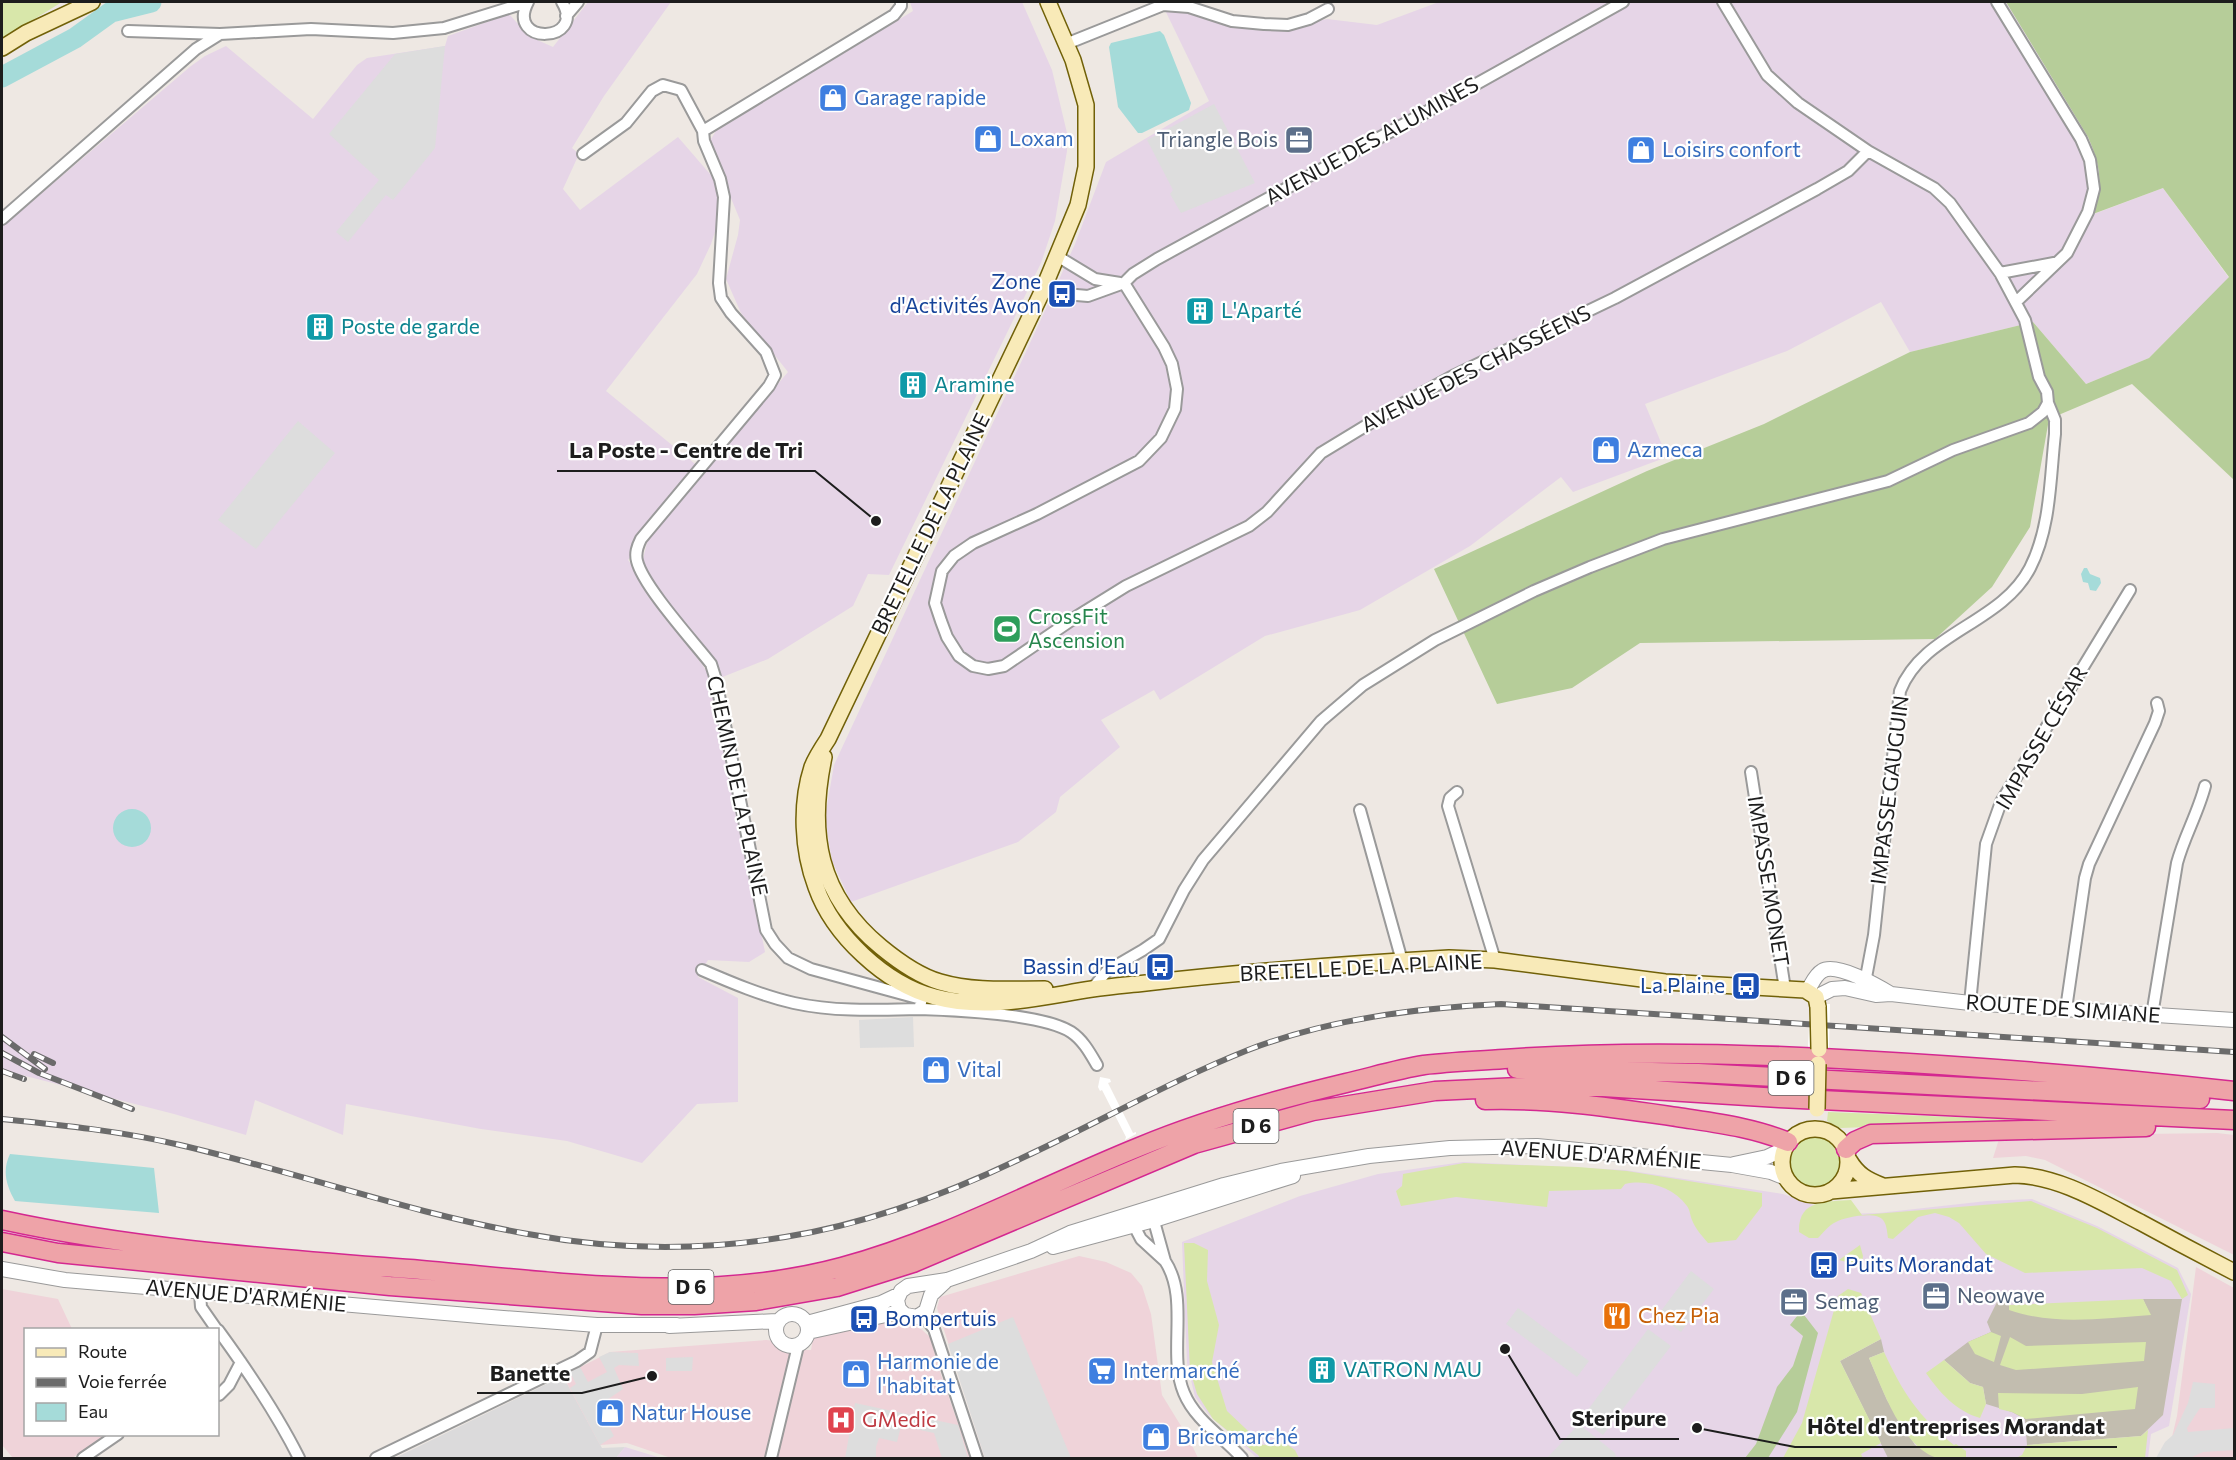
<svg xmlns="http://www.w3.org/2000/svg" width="2236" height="1460" font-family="Commissioner,sans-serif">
<rect width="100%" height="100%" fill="#eee8e3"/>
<path fill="#dbdadb" d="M563,1376L602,1448L625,1447L616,1458H395Z"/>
<path fill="#efd3d9" d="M2217,1133L2234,1135V1255L2045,1160L2026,1156L1993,1158L2000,1136Z
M1079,1256L1106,1262L1131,1273L1142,1286L1151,1314L1162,1395L1189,1439L1198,1458H985L937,1308L940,1297Z
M2196,1267L2234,1288V1458H2167L2177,1416Z
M2,1289L58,1299L72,1329L26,1330V1434L107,1435L72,1458H13L2,1445Z
M901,1320L921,1329L931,1338L937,1363L970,1458H671L627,1443L600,1445L563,1376L610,1352L766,1340L777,1341L785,1345L788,1350H811L813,1339L818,1334Z"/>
<path fill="#e6d5e7" d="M588,2H671L604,96L572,148L579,154L563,189L580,210L678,137L716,181L720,199L721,214L711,244L697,274L606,391L700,468L628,560L708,673L765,952L749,962L708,960L698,977L738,998V1102L697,1104L642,1163L567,1141L481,1129L346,1104L343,1135L255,1100L246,1135L174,1114L2,1070V227L191,66L205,56L226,46L313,119L357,65L367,58L445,46L448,36L509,14L518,24L535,39L553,47Z
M910,2H1022L1052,70L1067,133V151L1055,221L1041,263L889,575L868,574L853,606L768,659L720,678L714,662L648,575L643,559L648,539L788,372L741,313L726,279L738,235L740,220L710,147L711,139L716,131L913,11Z
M1439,2H2006L2088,137L2098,160L2100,191L2094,214L2163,188L2229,278L2149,358L2086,384L2033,322L1910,352L1881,302L1787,351L1645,404L1667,457L1573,492L1561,477L1470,546L1360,610L1265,636L1160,700L1154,690L1101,720L1120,747L1060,797L1056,812L1018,842L851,902L832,861L825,817L834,765L1043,315L1075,244L1106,162L1209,101L1164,8L1285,28L1327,19L1377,25Z
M1463,1162L1625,1170L1783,1194L1838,1214L1879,1213L1987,1201L2032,1199L2097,1226L2178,1268L2191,1294L2169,1426L2151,1434L2148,1458H1257L1208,1414L1195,1397L1187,1363L1182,1242L1300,1196L1378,1174Z
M625,1447L661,1458H616Z"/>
<path fill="#c2bdaf" d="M2000,1296L2009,1305L2010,1310L2150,1315L2143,1299H2182L2163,1415L2141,1436L2027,1445L2025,1419L2012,1412L1986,1404L1983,1387L1970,1383L1944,1360L1968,1342L1991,1332L1987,1322Z
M1881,1339L1884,1352L1869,1358L1887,1400L1915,1445L1938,1458H1888L1840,1361Z"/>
<path fill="#d8e7aa" d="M2,2H62L2,39Z
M1828,1112L2050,1121L1840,1128L1827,1121Z
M1788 1162a26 26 0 1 1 52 0a26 26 0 1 1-52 0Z
M1464,1163L1578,1167L1627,1171L1762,1193V1206L1736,1240L1708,1243C1702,1236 1695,1228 1692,1220C1690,1215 1690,1210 1687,1206C1673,1187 1647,1179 1625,1184L1621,1189L1549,1191L1547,1207L1456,1197L1401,1206L1396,1191L1402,1186L1403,1174Z
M1851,1200L1862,1215L2031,1201L2097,1228L2177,1270L2188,1295L2182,1299L2171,1281L2142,1268L2025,1273L1986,1254L1959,1223L1949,1217L1935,1213L1918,1217L1893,1239L1888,1238C1887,1232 1887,1225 1883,1220C1876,1211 1845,1217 1836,1222C1829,1225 1823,1233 1818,1238H1809L1799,1232C1798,1199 1826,1202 1851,1200Z
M1184,1243H1194L1208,1250L1207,1281L1219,1325L1212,1362L1227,1411L1263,1445L1285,1443L1295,1450L1299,1458H1260L1258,1455L1213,1419L1197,1394L1190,1370Z
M1860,1245L1863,1256L1862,1262L1850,1263L1839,1260Z
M1848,1289L1861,1293L1881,1339L1840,1361L1881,1443L1861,1454L1863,1458H1783L1802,1423L1838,1296Z
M2143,1299L2151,1315C2103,1318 2055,1326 2009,1310V1305Z
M1991,1332L2001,1336L1994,1362L1975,1354L1968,1342Z
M2010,1337L2026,1346L2146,1342L2144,1361L2016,1370L2000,1365Z
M1884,1352C1903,1393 1918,1416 1954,1445L1956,1444L1966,1451V1458C1957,1459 1946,1460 1938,1458C1903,1449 1882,1388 1869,1358Z
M1944,1360L1970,1383L1983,1387L1986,1404L1980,1418C1956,1411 1940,1393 1926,1373Z
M2138,1387L2135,1409L2026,1419L2012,1412L1999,1409L1998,1393L2082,1394Z
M2148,1430L2145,1458H2016L2022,1455L2027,1445L2141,1436Z"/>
<path fill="#b6cd99" d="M2006,2H2234V480L2132,384L2049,419L2030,527L1992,587L1935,639L1640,643L1572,688L1497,704L1434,569L1647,471L1764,424L1910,352L2033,322L2086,384L2149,358L2229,277L2163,188L2093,214C2103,182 2101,167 2088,137Z
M1801,1311L1818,1333L1797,1412L1768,1458H1745L1756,1444L1777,1387L1793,1366L1803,1336L1790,1325Z"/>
<path fill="#ddd" d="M445,46L435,148L393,200L386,195L348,242L336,232L379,180L329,134L395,54Z
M1214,104L1255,183L1181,213L1170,194L1173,190L1147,140Z
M298,421L335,453L256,549L218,520Z
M913,1017L914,1047L860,1048L859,1020Z
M1691,1271L1714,1289L1681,1332L1658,1315Z
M1518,1308L1589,1361L1577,1377L1506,1324Z
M1013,1317L1071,1458H985L948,1344Z
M1648,1329L1671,1346L1603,1435L1581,1419Z
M610,1352L638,1353L639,1366L619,1365L614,1368L623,1389L598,1406L614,1436L600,1445L570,1388L576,1384L570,1372L580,1367L588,1382L607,1372L599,1357Z
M693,1357L692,1371H666V1358Z
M2193,1382L2215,1384V1408H2200L2187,1428L2188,1432L2234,1428V1450L2203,1452L2190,1458H2156L2165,1442L2173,1435L2188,1403Z
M855,1403L958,1425L968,1458H942L934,1433L901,1426L897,1442L879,1438L876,1447V1458H845Z
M1579,1424L1615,1453L1616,1458H1547Z"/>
<path fill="#a5dbd9" d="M1160,31L1164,35L1191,103L1189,110L1142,133H1138L1118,107L1109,47L1111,43Z
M2084,568H2087L2090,574L2100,578L2101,583L2096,591L2090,590L2088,583L2083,582L2081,574Z
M113 828a19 19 0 1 1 38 0a19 19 0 1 1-38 0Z
M10,1154L154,1168L159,1213L15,1201C6,1185 2,1170 10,1154Z"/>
<path fill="#fff" d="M1810,1004H1830L1829,1050L1808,1049Z
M1100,1077L1110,1079L1111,1082L1108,1083L1133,1133L1136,1132V1134L1125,1140L1126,1137L1102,1090L1100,1091L1098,1087Z"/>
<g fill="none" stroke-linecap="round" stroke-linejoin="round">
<path stroke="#a5dbd9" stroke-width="21" d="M2,77L75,38L111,12L151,2"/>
<g stroke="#9a9a9a" stroke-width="14">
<path id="minor" d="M528,2C505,46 587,43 562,2
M1997,2L2081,139L2090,160L2094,189L2088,212L2067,253L2016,302
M566,16L578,2
M128,31L220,34
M1066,44L1163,5L1189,7L1232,21L1264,24L1288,25L1309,19L1328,9
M703,131L894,15L901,6V2
M583,154L626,123L652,91L663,85L681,90L703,131L704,141L720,179L724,197L719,283L721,298L731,313L766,352L775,375L769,386L641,539C637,547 635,553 637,561C643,586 693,641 711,664L716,680L766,930L775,944L788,958L811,969L921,999
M2,219L196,49L220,34L311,29L393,33L444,28L528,2
M1057,256L1095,279L1120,283
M2000,273L2054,263
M1124,283L1164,347L1172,364L1177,389L1175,409L1161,438L1139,461L1037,514L973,543L954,556L942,571L935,603L941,621L947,637L959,656L973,666L988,669L1004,666L1076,617L1126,586L1249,526L1267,512L1321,453L1395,408L1455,375L1615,298L1817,189L1848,171L1868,151
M1042,292L1088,296L1124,283L1133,274L1157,259L1419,116L1623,2
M1751,772L1785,989
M1457,792L1450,798L1448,806L1495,960
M1360,810L1402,961
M702,970C732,983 763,996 794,1003C835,1012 878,1010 919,1009L922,999
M1864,988L1874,935L1900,691C1923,632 2001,624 2030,568C2051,527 2050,478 2055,434V420L2048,403
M1092,989L1107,971L1143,950L1159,939L1184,890L1203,860L1321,721L1363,685L1435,640L1534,591L1590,567L1663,539L1888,481L1953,450L2029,423L2043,412L2048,403L2047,392L2039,377L2025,320L2000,273L1950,203L1934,188L1868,151L1798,103L1767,75L1723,2
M1970,1003L1986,844L2001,802L2130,590
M919,1009C955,1010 1043,1014 1071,1032C1083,1040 1090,1053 1097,1065
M2066,1009L2085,878L2089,864L2155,723L2159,711L2157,703
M2152,1015L2177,863C2184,837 2198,813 2205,786
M1131,1220L1141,1239L1165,1261L1152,1214
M1165,1261C1190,1299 1167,1353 1184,1393C1195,1420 1223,1437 1242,1458
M200,1293L201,1307L217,1330
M922,1314L934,1329L977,1458
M218,1330C248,1371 276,1412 299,1458
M218,1394L219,1395L229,1385L241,1362
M83,1458L118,1434
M376,1458L577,1361L590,1352L597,1325
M771,1458L797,1350"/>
</g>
<g stroke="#9a9a9a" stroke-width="16">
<path id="tertiary" d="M1808,990C1812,984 1815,975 1822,971C1836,962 1878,986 1891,994
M1816,997L1832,989L1845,988L1876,995L1891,994L1970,1003L2234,1020
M1734,1164L1767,1157L1784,1149
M1053,1247L1154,1220L1293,1176
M2,1269L65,1280L491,1317L597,1325H677
M776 1330a16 16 0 1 1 32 0a16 16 0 1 1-32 0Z
M906,1316L899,1309L897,1300L901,1291L908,1286L947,1280L1031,1251L1070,1233L1224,1185L1281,1171L1369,1156L1450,1148L1537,1146L1732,1165L1771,1172L1786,1178
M807,1323L881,1303L898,1295
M669,1326L777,1321
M808,1332L895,1313L917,1317L926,1311L931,1295L947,1280"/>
</g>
<g stroke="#716108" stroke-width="18">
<path id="secondary" d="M1048,2L1073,60L1086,105V167L1078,205L1042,292L828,739C822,748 816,757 812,767C800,804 802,850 816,887C833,935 885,984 935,997C987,1011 1040,997 1092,989C1107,987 1122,985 1137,984C1241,972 1345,964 1449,958L1495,960L1665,982L1805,990L1816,997L1818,1007
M2,48L26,33L92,2
M824,757C808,833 818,895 881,947C898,961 919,976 940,982C974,992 1010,989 1045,989
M1782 1162a33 33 0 1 1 66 0a33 33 0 1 1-66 0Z
M1849,1160C1858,1175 1867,1180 1883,1186
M1831,1191L2015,1175C2059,1176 2101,1202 2140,1222C2171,1239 2203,1256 2234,1272"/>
</g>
<g stroke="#d42890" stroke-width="21">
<path id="trunk" d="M1517,1069L1698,1073L2200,1099
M1485,1100C1549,1098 1614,1108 1677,1117C1715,1123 1752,1127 1788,1142
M1846,1149L1855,1141L1871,1134L2146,1127
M2,1220C140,1250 281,1259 421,1270C560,1282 706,1304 842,1267C945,1239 1040,1187 1139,1147C1206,1119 1275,1100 1346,1083C1372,1077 1398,1069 1424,1065C1451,1062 1478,1061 1504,1059C1623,1050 1740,1053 1858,1060C1984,1067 2109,1077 2234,1091
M2,1242L58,1253L390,1286L642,1305H694L756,1301L837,1287L913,1263L1194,1144L1313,1111L1435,1091L1519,1087H1603L1779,1098L2234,1120"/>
</g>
<use href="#minor" stroke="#fff" stroke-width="10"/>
<use href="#tertiary" stroke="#fff" stroke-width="14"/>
<use href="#secondary" stroke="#f8eab8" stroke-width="15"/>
<use href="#trunk" stroke="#eea3a8" stroke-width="18"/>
<g stroke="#6b6b6b" stroke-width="6">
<path id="rail" d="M2,1037L45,1069
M2,1053L39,1073L132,1109
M34,1054L53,1063
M2,1071L24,1079
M2,1119C61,1125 121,1131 180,1145C296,1172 410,1213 528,1234C613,1250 700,1251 785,1237C868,1224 947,1194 1022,1158C1098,1123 1170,1081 1248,1050C1329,1019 1416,1008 1501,1004L2234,1052"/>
</g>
<use href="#rail" stroke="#fff" stroke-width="4" stroke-dasharray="11" stroke-linecap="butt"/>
<g stroke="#716108" stroke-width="18" stroke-linecap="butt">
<path id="secondary-bridge" d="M1818,1007L1819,1049
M1817,1109L1818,1064"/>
</g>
<use href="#secondary-bridge" stroke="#f8eab8" stroke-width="15"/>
</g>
<defs>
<g id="shop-square" transform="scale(1.5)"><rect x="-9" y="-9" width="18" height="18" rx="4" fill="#3f7fe0" stroke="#fff"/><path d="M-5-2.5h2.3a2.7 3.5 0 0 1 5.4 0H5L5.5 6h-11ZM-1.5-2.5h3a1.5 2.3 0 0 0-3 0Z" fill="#fff"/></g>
<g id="office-square" transform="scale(1.5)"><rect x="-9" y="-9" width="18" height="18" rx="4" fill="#5c6f8a" stroke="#fff"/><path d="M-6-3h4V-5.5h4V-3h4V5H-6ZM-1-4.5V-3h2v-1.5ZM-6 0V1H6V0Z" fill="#fff"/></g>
<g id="bus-square" transform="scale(1.5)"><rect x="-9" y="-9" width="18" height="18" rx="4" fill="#1a4fb4" stroke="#fff"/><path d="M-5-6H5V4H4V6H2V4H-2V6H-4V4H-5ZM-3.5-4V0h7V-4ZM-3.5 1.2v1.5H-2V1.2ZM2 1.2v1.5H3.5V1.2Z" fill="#fff"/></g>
<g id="building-square" transform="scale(1.5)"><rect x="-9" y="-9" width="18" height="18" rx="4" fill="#0f9aa8" stroke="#fff"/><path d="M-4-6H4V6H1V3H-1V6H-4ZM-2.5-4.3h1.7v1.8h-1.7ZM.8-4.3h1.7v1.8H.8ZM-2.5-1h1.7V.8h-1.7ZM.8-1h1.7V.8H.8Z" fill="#fff"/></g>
<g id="stadium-square" transform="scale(1.5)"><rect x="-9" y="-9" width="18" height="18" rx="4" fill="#2e9e5b" stroke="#fff"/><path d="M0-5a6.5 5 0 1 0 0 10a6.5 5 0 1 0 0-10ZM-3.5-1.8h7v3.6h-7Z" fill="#fff"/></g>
<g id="restaurant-square" transform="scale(1.5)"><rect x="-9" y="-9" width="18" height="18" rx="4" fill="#e8710a" stroke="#fff"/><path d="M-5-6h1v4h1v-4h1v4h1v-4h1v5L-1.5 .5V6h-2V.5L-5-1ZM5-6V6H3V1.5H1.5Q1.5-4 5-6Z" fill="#fff"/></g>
<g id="supermarket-square" transform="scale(1.5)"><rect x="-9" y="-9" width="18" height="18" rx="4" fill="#3f7fe0" stroke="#fff"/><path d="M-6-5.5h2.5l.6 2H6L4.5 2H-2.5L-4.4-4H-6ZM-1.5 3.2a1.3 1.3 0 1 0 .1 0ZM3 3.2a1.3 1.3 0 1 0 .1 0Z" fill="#fff"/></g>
<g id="hospital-square" transform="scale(1.5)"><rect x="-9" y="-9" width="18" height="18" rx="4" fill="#e0444e" stroke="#fff"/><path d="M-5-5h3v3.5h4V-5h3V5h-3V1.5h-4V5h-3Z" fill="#fff"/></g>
</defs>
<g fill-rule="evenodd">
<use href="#shop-square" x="833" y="98"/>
<use href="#shop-square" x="988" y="139"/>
<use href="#office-square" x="1299" y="140"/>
<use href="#shop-square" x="1641" y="150"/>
<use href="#bus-square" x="1062" y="294"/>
<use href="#building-square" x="1200" y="311"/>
<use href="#building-square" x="320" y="327"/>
<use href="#building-square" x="913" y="385"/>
<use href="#shop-square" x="1606" y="450"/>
<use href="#stadium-square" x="1007" y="629"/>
<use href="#bus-square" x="1160" y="967"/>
<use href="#bus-square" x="1746" y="986"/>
<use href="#shop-square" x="936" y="1070"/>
<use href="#bus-square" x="1824" y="1265"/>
<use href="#office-square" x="1936" y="1296"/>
<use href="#office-square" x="1794" y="1302"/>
<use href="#restaurant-square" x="1617" y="1316"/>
<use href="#bus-square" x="864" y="1319"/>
<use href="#building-square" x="1322" y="1370"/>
<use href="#supermarket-square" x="1102" y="1371"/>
<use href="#shop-square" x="856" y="1374"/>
<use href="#shop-square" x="610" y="1413"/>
<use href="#hospital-square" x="841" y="1420"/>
<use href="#shop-square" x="1156" y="1437"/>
</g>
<g text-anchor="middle" stroke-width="4.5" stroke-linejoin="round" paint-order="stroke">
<g fill="#fff" stroke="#616161" stroke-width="1.5">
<rect x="1768.5" y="1061" width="45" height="34" rx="4.5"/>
<rect x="1233.5" y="1109" width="45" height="34" rx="4.5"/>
<rect x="668.5" y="1270" width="45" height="34" rx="4.5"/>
</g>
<g font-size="20" font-weight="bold" fill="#1d1d1d">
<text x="1791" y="1085">D 6</text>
<text x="1256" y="1133">D 6</text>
<text x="691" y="1294">D 6</text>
</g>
<g font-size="21" fill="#366cbe" stroke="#fff" text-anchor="start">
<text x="854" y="105">Garage rapide</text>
<text x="1009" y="146">Loxam</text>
<text x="1662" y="157">Loisirs confort</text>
<text x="1627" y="457">Azmeca</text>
<text x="957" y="1077">Vital</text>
<text x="877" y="1369">Harmonie de<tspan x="877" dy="24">l'habitat</tspan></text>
<text x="1123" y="1378">Intermarché</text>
<text x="631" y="1420">Natur House</text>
<text x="1177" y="1444">Bricomarché</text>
</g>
<g font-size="21" fill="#4e5e75" stroke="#fff" text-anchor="start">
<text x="1278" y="147" text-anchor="end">Triangle Bois</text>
<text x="1957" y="1303">Neowave</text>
<text x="1815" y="1309">Semag</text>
</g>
<g font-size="21" fill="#1d1d1d" stroke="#fff">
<text transform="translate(1372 141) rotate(-29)" y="7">AVENUE DES ALUMINES</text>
<text transform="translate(1476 369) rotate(-27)" y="7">AVENUE DES CHASSÉENS</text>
<text transform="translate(931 524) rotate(-64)" y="7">BRETELLE DE LA PLAINE</text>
<text transform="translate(2042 738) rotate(-60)" y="7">IMPASSE CÉSAR</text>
<text transform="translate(737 786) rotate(78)" y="7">CHEMIN DE LA PLAINE</text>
<text transform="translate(1890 790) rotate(-83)" y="7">IMPASSE GAUGUIN</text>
<text transform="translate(1768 881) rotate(81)" y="7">IMPASSE MONET</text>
<text transform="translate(1361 968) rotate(-3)" y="7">BRETELLE DE LA PLAINE</text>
<text transform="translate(2063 1009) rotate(4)" y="7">ROUTE DE SIMIANE</text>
<text transform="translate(1601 1155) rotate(4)" y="7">AVENUE D'ARMÉNIE</text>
<text transform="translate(246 1296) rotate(5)" y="7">AVENUE D'ARMÉNIE</text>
</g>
<g font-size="21" fill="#164399" stroke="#fff" text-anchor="end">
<text x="1041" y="289">Zone<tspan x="1041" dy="24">d'Activités Avon</tspan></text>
<text x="1139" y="974">Bassin d'Eau</text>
<text x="1725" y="993">La Plaine</text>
<text x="1845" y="1272" text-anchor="start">Puits Morandat</text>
<text x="885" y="1326" text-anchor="start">Bompertuis</text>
</g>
<g font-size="21" fill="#0d838f" stroke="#fff" text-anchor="start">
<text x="1221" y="318">L'Aparté</text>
<text x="341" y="334">Poste de garde</text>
<text x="934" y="392">Aramine</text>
<text x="1343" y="1377">VATRON MAU</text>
</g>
<g font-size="21" fill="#27864d" stroke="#fff" text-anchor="start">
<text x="1028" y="624">CrossFit<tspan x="1028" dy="24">Ascension</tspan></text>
</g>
<g font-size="21" fill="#c56008" stroke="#fff" text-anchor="start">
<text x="1638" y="1323">Chez Pia</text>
</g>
<g font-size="21" fill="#be3a42" stroke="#fff" text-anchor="start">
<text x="862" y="1427">GMedic</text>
</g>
</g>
<path fill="none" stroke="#1d1d1d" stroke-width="2" d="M876 521L815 471H557M652 1376L582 1393H477M1505 1349L1560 1439H1679M1697 1428L1795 1447H2117"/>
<g fill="#1d1d1d" stroke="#fff" stroke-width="2">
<circle cx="876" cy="521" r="6"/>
<circle cx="652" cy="1376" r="6"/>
<circle cx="1505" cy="1349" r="6"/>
<circle cx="1697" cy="1428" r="6"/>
</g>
<g font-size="22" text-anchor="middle" font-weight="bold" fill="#1d1d1d" stroke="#fff" stroke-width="4.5" stroke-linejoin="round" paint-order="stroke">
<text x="686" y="458">La Poste - Centre de Tri</text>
<text x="530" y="1381">Banette</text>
<text x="1619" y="1426">Steripure</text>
<text x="1956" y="1434">Hôtel d'entreprises Morandat</text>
</g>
<rect width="2236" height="1460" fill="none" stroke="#1d1d1d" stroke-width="6"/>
<rect x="24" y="1328" width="195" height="108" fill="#ffffff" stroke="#a5a5a5" stroke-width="1.5"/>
<rect x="36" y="1348" width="30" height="9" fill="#f8eab8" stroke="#a5a5a5" stroke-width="1.5"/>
<text x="78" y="1358" font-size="18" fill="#1d1d1d">Route</text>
<rect x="36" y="1378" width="30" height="9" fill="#6b6b6b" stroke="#a5a5a5" stroke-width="1.5"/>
<text x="78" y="1388" font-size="18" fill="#1d1d1d">Voie ferrée</text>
<rect x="36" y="1403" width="30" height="18" fill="#a5dbd9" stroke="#a5a5a5" stroke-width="1.5"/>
<text x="78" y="1418" font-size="18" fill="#1d1d1d">Eau</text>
</svg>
